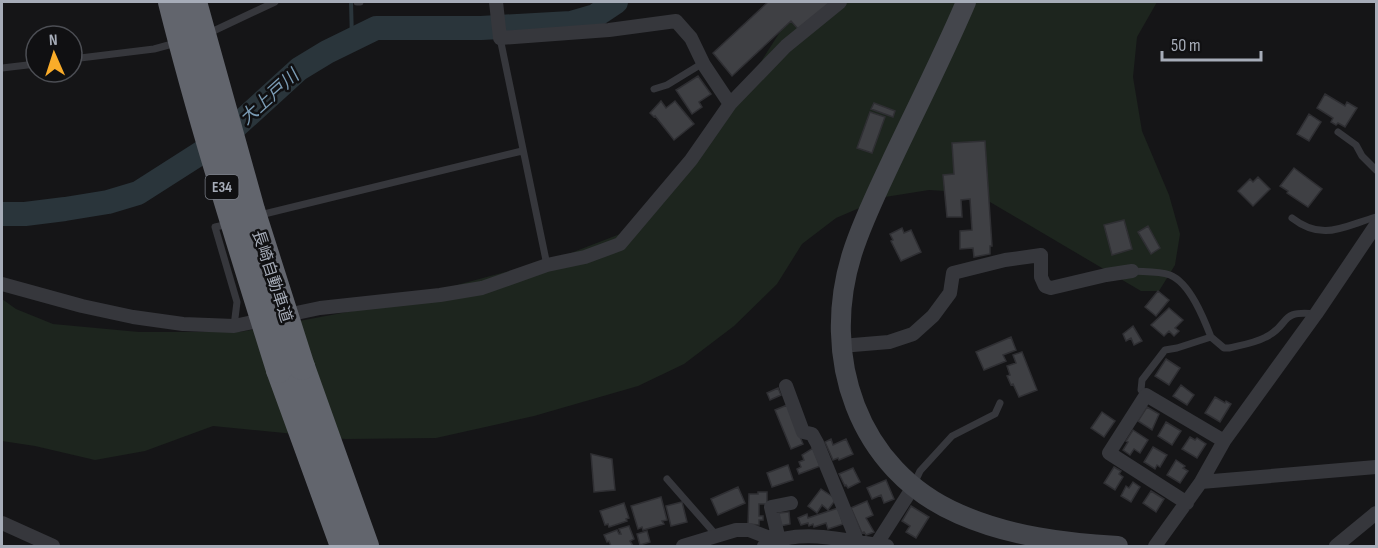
<svg xmlns="http://www.w3.org/2000/svg" width="1378" height="548" font-family="'Sofia Sans Condensed','Noto Sans JP',sans-serif">
<rect width="100%" height="100%" fill="#151517"/>
<path fill="#1d251e" d="M809,2H1157L1137,37L1133,77L1142,131L1169,195L1180,234L1175,265L1159,291H1141L990,202L962,192L929,190L885,197L836,218L802,244L777,284L734,326L684,364L638,386L534,416L436,438L346,439L213,426L145,451L95,460L35,446L2,441V299L16,309L53,324L139,332H240L379,306L558,258L620,234L741,93L785,24Z"/>
<g fill="none" stroke-linecap="round" stroke-linejoin="round">
<path stroke="#2a353b" stroke-width="4" d="M351,2L352,40"/>
<path stroke="#2a353b" stroke-width="24" d="M2,214H25L65,209L108,202L138,193L221,140L299,69L327,52L376,28H481L571,23L595,16L616,2"/>
</g>
<path fill="#3f4044" stroke="#2f2f33" stroke-width="1.5" d="M768,2H832L799,30L791,21L732,76L713,53Z
M698,76L711,94L699,102L702,107L692,114L676,90Z
M1325,94L1345,106L1347,102L1357,108L1345,127L1338,123L1336,125L1331,122L1333,118L1317,108Z
M661,101L666,108L675,101L694,124L674,140L655,116L654,117L650,113Z
M874,103L895,111L893,117L871,109Z
M870,112L885,117L872,153L857,148Z
M1309,114L1321,122L1309,141L1297,134Z
M985,141L992,246H990V254L974,257L973,248L960,249V231L972,230L970,199L961,200L962,217H947L943,175L954,174L952,143Z
M1294,168L1322,189L1308,207L1287,193L1288,191L1280,186Z
M1258,177L1270,189L1253,206L1238,191L1250,179L1253,182Z
M1124,220L1132,249L1112,255L1104,225Z
M1148,226L1160,248L1151,254L1138,232Z
M902,228L904,233L911,230L921,252L901,261L891,241L893,240L890,234Z
M1158,291L1169,300L1156,316L1145,307Z
M1169,308L1183,320L1175,328L1179,331L1174,336L1169,331L1164,336L1151,325Z
M1133,326L1142,341L1134,345L1131,338L1126,341L1123,334Z
M1011,337L1016,350L1003,355L1006,361L984,370L976,352Z
M1022,352L1037,390L1019,397L1013,384L1011,385L1007,376L1010,375L1007,366L1016,363L1013,355Z
M1166,359L1180,368L1169,385L1155,376Z
M1181,385L1194,395L1187,405L1173,396Z
M778,388L781,395L770,400L767,393Z
M1215,397L1225,403L1226,401L1231,404L1220,422L1205,413Z
M787,405L803,444L791,449L775,410Z
M1147,407L1159,414L1152,430L1138,421Z
M1102,412L1115,421L1104,437L1091,428Z
M1166,422L1181,431L1172,445L1158,436Z
M1133,430L1148,440L1140,453L1134,449L1130,455L1123,450L1128,442L1126,441Z
M1190,437L1195,440L1197,438L1206,444L1197,458L1182,449Z
M831,439L833,445L846,439L853,454L839,460L838,458L833,460L825,442Z
M1153,447L1167,455L1160,467L1157,465L1155,469L1144,462Z
M813,448L820,466L799,474L797,469L801,467L799,462L804,460L802,455Z
M591,454L612,459L615,490L594,492Z
M1176,460L1185,466L1183,468L1188,471L1180,483L1167,475Z
M788,465L793,480L772,487L767,473Z
M1114,467L1121,471L1119,474L1123,477L1115,490L1104,483Z
M853,468L860,482L848,488L846,485L845,486L839,474Z
M886,480L894,499L884,503L881,495L872,499L867,488Z
M1133,482L1140,487L1131,502L1121,496L1126,486L1129,488Z
M738,487L745,503L718,515L711,499Z
M821,489L836,499L828,510L822,505L817,513L808,506Z
M1151,491L1164,499L1156,512L1143,503Z
M758,492H767V504H759V516H763V520H759V525L748,524L749,494H758Z
M661,497L667,520L662,521L664,524L643,530L642,527L638,529L631,506Z
M867,501L873,515L866,518L874,532L866,535L864,532L862,533L851,508Z
M682,502L687,522L671,526L666,506Z
M624,503L629,518L626,519L627,521L609,527L608,524L605,525L600,511Z
M911,506L929,517L916,538L906,532L910,526L902,521Z
M838,508L843,524L828,529L826,523L814,527L813,524L809,526L808,523L801,525L798,518L807,514L808,518Z
M789,512L790,524L780,526L779,513Z
M629,526L634,539L630,541L633,546H611L609,541L607,542L604,535L617,530L619,534H621L619,529Z
M647,531L650,542L640,545L637,534Z"/>
<g fill="none" stroke-linecap="round" stroke-linejoin="round">
<path stroke="#36373c" stroke-width="7" d="M357,2H360
M207,34L275,2
M500,38L547,265
M72,59L154,49L176,43
M2,68L36,64
M654,89L667,85L703,63
M1338,132L1356,145L1362,156L1376,170
M260,215L522,151
M1292,218C1323,242 1344,226 1376,217
M229,224L215,227L237,302L234,326
M1132,271C1145,272 1158,271 1170,275C1190,283 1204,319 1211,337L1177,348L1165,350L1142,380L1141,390L1146,395
M1211,337L1224,348H1229C1242,345 1255,343 1266,337C1292,324 1277,310 1316,314
M667,479L717,536
M914,484L920,471L952,436L995,414L1000,403"/>
<path stroke="#36373c" stroke-width="14" d="M496,2L500,38L609,30L676,21L691,38L704,65L730,104
M2,284L82,306L133,317L183,324L234,326L320,308L440,295L482,288L547,265L585,257L620,244L691,160L730,104L786,46L840,2
M841,346L889,342L913,334L933,316L950,293L953,273L1005,260L1041,255V277L1045,286L1051,288L1106,275L1132,271
M786,386L803,432L812,434L817,443L858,543
M1201,482L1376,467
M1187,503L1109,453L1146,395L1224,441
M2,523L53,546
M779,540L771,507L791,503
M876,545L913,487
M683,546L736,530H749L775,540
M764,546C801,526 847,542 887,546
M1155,546L1201,482L1224,441L1316,314L1376,225
M1336,546L1376,513"/>
<path stroke="#44464c" stroke-width="20" d="M966,2C943,56 916,109 891,162C877,192 862,222 852,254C820,356 857,470 959,514C1009,536 1064,543 1118,546"/>
<path stroke="#62656d" stroke-width="26" d="M302,367L366,546
M279,370L343,546"/>
<path stroke="#62656d" stroke-width="26" d="M171,2C202,126 241,248 279,370
M194,2L252,210L302,367"/>
</g>
<g text-anchor="middle" stroke-width="5" stroke-linejoin="round" paint-order="stroke">
<rect fill="#101012" stroke="#797d86" stroke-width="1.5" x="205.5" y="175" width="33" height="24" rx="4.5"/>
<g font-size="15" font-weight="bold" fill="#a6acb8">
<text x="222" y="192">E34</text>
</g>
<g font-size="16" fill="#a6acb8" stroke="#101012">
<text transform="translate(273 276) rotate(72)" y="6">長崎自動車道</text>
</g>
<g font-size="18" font-style="italic" fill="#7b9cb5" stroke="#101012">
<text transform="translate(269 97) rotate(-42)" y="6">大上戸川</text>
</g>
</g>
<rect width="1378" height="548" fill="none" stroke="#a6acb8" stroke-width="6"/>
<g transform="translate(54 54) rotate(357)"><circle r="28" fill="#101012" stroke="#4c4e54" stroke-width="1.5"/>
<path d="M0-4.5L10 22L0 15L-10 22Z" fill="#faac29"/>
<text y="-9" font-size="16" font-weight="bold" text-anchor="middle" fill="#a6acb8">N</text>
</g>
<path d="M1162 51v9h99v-9" fill="none" stroke="#a6acb8" stroke-width="3"/>
<text x="1171" y="51" font-size="18" fill="#a6acb8" stroke="#101012" stroke-width="4.5" paint-order="stroke">50 m</text>
</svg>
